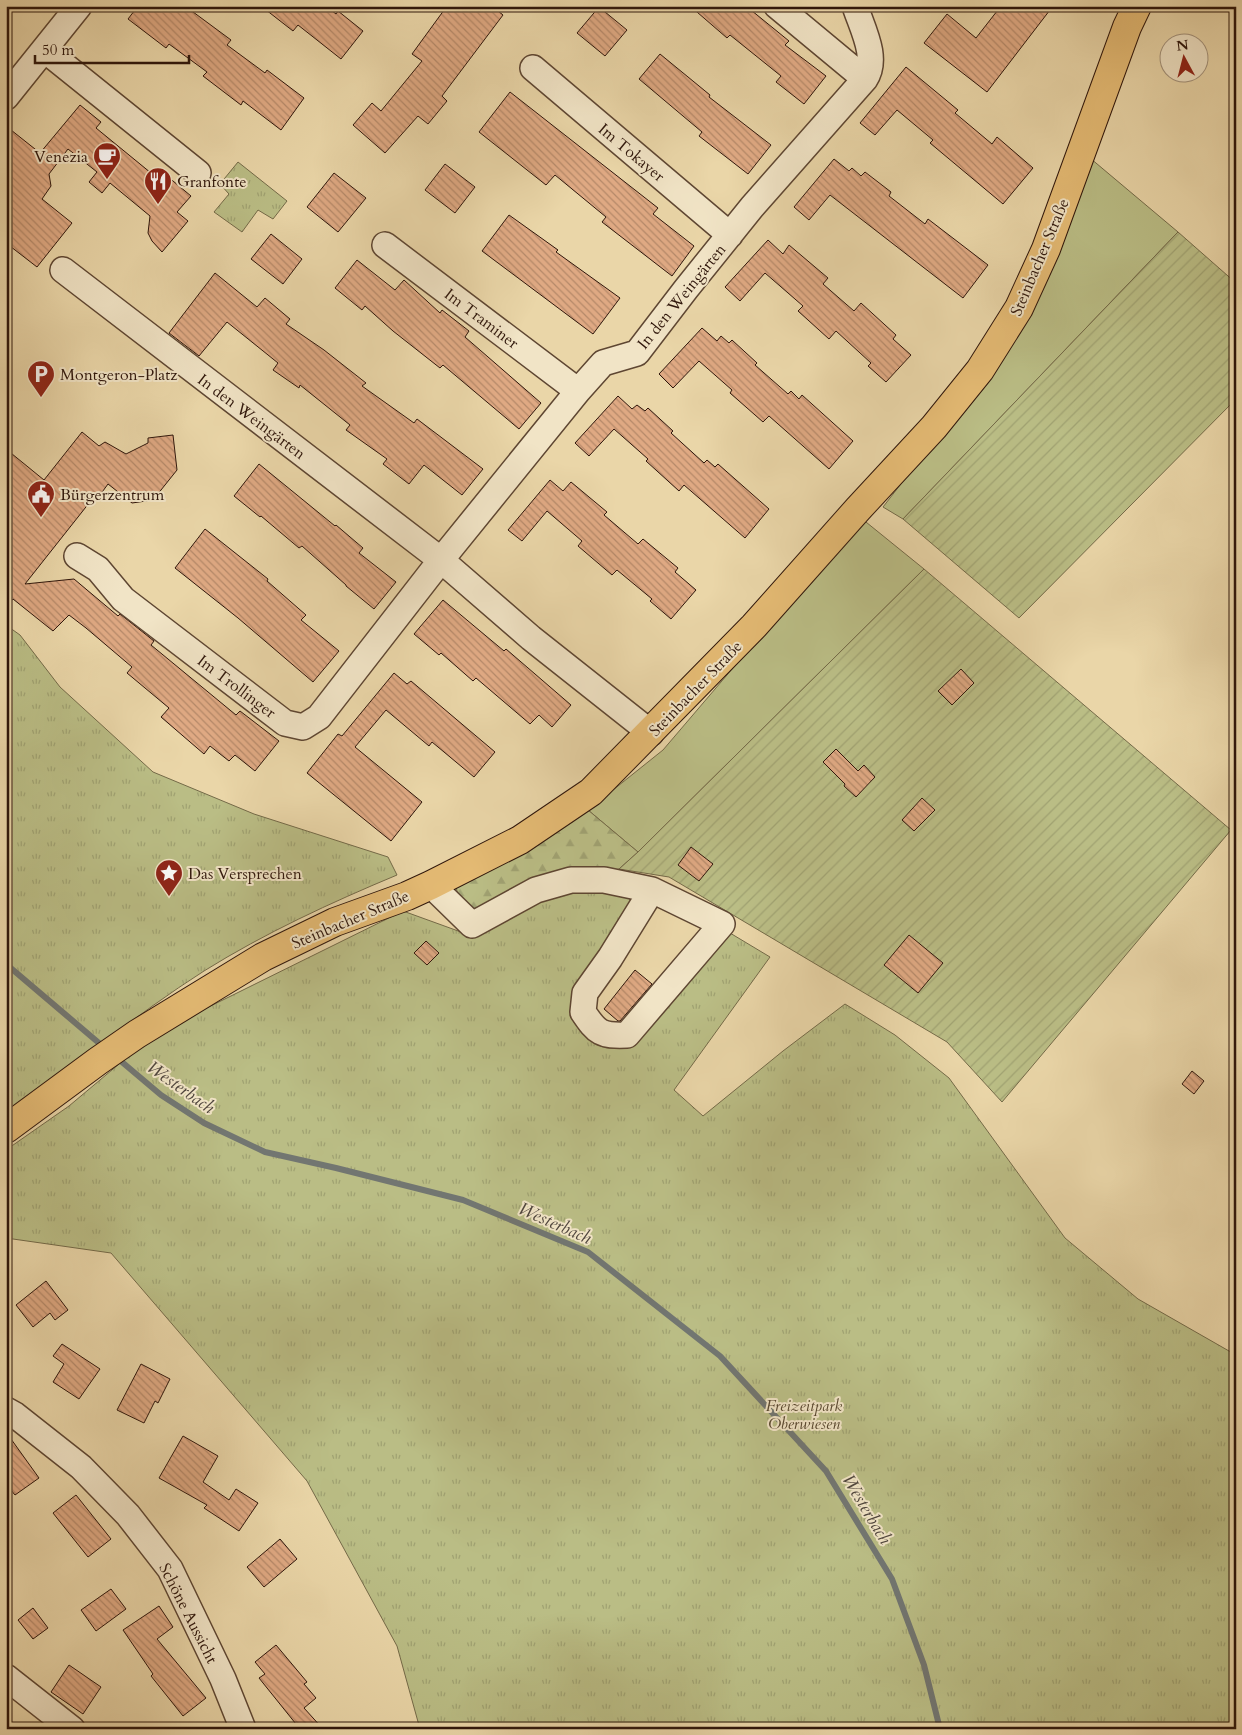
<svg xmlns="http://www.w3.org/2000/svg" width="1242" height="1735" font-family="Cardo,serif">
<defs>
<pattern id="forest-firs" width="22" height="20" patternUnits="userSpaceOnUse" patternTransform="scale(1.25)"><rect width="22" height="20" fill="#babd85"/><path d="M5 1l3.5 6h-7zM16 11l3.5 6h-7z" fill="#a0a272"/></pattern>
<pattern id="park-tufts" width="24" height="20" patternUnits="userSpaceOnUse" patternTransform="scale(1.25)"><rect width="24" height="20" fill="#babd85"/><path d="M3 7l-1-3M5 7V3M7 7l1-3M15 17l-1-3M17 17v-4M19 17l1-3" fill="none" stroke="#a0a272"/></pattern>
<pattern id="garden-furrows" width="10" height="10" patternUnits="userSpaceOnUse" patternTransform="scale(1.25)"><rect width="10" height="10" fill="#babd85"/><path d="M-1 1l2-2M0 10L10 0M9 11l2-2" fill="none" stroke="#a0a272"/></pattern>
<pattern id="building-back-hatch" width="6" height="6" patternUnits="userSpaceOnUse" patternTransform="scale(1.25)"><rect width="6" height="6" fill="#dfa983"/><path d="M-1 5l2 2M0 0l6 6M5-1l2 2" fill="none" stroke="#b58969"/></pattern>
</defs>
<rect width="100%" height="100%" fill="#ead6a8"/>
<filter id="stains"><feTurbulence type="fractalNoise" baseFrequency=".004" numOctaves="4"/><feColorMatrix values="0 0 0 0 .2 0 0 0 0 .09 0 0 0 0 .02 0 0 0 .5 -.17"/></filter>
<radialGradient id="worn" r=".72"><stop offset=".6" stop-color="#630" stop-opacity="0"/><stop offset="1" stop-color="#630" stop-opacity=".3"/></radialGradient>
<path fill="#babd85" stroke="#746a48" d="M1090,158L1178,232L903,519L883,507L1023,327Z
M861,518L924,569L638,852L588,810L663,750Z"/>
<path fill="url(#forest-firs)" stroke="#746a48" d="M588,810L638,852L619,869L475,913L460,907L456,886Z"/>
<path fill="url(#park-tufts)" stroke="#746a48" d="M238,162L287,201L273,219L258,210L242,232L214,212L229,194L220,184Z
M6,625L20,635L60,687L153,772L254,814L388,857L397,875C330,903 265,933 204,971C135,1015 71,1068 6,1118Z
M623,890L631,901L577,988L570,1016C577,1028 596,1050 612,1048C617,1047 623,1045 627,1043L725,930L770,957L674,1090L703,1116L783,1051L845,1004L895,1035L949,1078L1065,1238L1138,1299L1236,1355V1729H420L397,1646L307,1481L111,1253L6,1238V1150L69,1106L156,1033L403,911L472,936L536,894Z"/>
<path fill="url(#garden-furrows)" stroke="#746a48" d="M1178,232L1236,283V399L1019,618L903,519Z
M924,569L1231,830L1002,1102L947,1042L669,877L619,869L638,852Z"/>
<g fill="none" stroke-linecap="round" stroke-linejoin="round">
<path stroke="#727671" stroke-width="6" d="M6,964L106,1049
M116,1057L161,1095L204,1123L265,1152L336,1168L463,1200L588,1252L720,1356L826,1471L892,1579L924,1665L940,1729"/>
</g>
<path fill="url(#building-back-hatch)" stroke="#2f160b" d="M138,6H185L231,40L227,45L265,73L267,70L304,98L281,130L243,101L241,105L203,76L207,72L169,44L166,48L128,19Z
M261,6H326L336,14L338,11L363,31L341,59L298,25L293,31Z
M447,6H492L503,15L442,96L447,101L428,124L418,116L385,153L353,125L372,103L381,111L422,61L412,54Z
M690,6H746L789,41L785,45L826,76L804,104L776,82L781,76L730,35L727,38Z
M1001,6H1053L987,92L924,43L947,14L976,38Z
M599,7L627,30L605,56L577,33Z
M660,54L710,95L709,97L771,145L748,174L699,136L702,132L639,79Z
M906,67L958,110L955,113L992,144L997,137L1033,168L1003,204L930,143L933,140L897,110L875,135L860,123Z
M510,92L658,208L653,214L694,246L672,276L602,222L606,217L555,175L546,185L479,132Z
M80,105L101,122L96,128L162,182L167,176L191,196L177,212L188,221L162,252L152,241L148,233L150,216L110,183L102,193L89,182L97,172L68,149L49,174L51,186L42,199L72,223L37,267L6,243V126L40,153Z
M834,159L849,171L852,168L861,176L865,172L891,192L889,196L925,224L928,219L988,265L963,298L830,195L809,220L794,207Z
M445,164L475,187L455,213L425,190Z
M334,173L366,198L338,232L307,207Z
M509,215L558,250L556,252L620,298L593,334L482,251Z
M271,234L302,259L283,284L251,259Z
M768,240L783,254L789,245L828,278L823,284L854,311L861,303L896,335L893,339L911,355L886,382L868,366L871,363L836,331L829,339L798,311L803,306L765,273L740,301L725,287Z
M357,260L395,290L404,280L440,313L442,310L469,331L465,337L541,403L519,429L443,365L440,368L393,331L365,306L362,310L335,288Z
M215,273L257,307L265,298L290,319L286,324L324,350L366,383L362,386L414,423L417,419L483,469L462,495L424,465L409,484L383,464L387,459L346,430L350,425L300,385L299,388L273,370L278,363L227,322L199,356L169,333Z
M702,328L717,341L721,336L729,343L732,340L757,363L755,365L788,394L791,391L799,399L802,395L853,441L829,469L769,416L763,422L730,393L732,390L699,361L673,388L659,374Z
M618,396L632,409L637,405L645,411L648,408L673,431L671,433L704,463L707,460L715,467L718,464L769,509L745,538L684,485L679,491L646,461L648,459L614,429L589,456L575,443Z
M82,432L99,446L105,442L126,454L148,443V438L173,435L177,470L153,500L132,503L108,484L100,495L97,493L25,584L74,579L118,616L120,614L154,641L151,645L236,715L240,711L279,741L255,771L235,755L229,761L210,746L204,754L161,717L169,708L127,673L132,667L86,628L69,615L53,631L13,599L6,607V449L44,480Z
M259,464L335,526L336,525L363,548L359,553L396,582L374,609L346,586V585L302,546L299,548L261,516L260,517L234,496Z
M550,480L563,491L571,482L607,512L604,515L638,544L643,539L678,568L675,572L696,590L671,619L650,601L652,599L617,570L612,575L578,546L582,541L547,511L522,541L508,530Z
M205,529L268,579L267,581L306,615L301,620L339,651L313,682L238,618L175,568Z
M443,600L504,651L506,649L571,705L552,727L539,715L530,724L476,678L473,681L441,653L439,655L414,634Z
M961,669L974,683L952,705L938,691Z
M394,673L407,684L411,681L495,752L474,777L432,742L429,746L386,710L355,747L422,802L391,841L307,773L338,734L342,736Z
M836,749L858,771L864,765L875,777L856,797L844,786L845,784L823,762Z
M922,798L935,810L914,831L902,820Z
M691,847L713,864L699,881L678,865Z
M909,935L943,963L918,993L884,965Z
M426,941L439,953L427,965L414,953Z
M635,970L652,984L620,1021H618L604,1009Z
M1192,1071L1204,1081L1194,1094L1182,1084Z
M46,1281L68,1310L55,1320L50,1313L33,1327L16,1305Z
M62,1344L100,1369L79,1399L53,1382L64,1364L53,1356Z
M141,1364L170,1379L158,1403L155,1401L144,1423L117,1410Z
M6,1432L39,1478L15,1495L6,1484Z
M183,1436L218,1456L203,1482L229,1500L236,1489L258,1503L239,1531L204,1508L207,1505L159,1478Z
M76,1495L111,1539L88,1557L53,1513Z
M280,1539L297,1559L264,1587L247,1567Z
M111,1589L126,1609L96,1631L81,1610Z
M159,1606L173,1627L157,1639L206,1698L183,1716L151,1676L153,1674L123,1630Z
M33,1608L48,1628L33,1639L18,1620Z
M276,1645L307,1682L304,1684L316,1698L304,1708L323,1729H300L259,1678L265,1674L255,1662Z
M69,1665L101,1687L83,1714L51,1692Z"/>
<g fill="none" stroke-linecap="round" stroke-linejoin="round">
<g stroke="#5e4632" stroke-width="28">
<path id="minor" d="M777,6L865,79
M45,50L198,173
M533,68L730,235
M6,97L79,6
M385,245L578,391
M63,270L441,560L531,638L651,733
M77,556L98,569L123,599L285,723L303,727L319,717L441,560L578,391L603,363L637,353L686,289L752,207L865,79C879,58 862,28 855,6
M431,885L472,925L536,890L571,880H604L652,890L722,924L627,1035C601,1036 597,1033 583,1012L585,993L610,958L652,890
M6,1410L15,1415L81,1467L128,1515L170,1569L223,1679L243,1729
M6,1677L72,1729"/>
</g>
<g stroke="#2f160b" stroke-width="30">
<path id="major" d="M6,1129L98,1061L137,1034L263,957L335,922L407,896L431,885L520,840L591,792L754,626L858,509L934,427L980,370L1019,308L1046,249L1127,27L1137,6"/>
</g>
<use href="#minor" stroke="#f1e4c6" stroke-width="25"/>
<use href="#major" stroke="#e5bb74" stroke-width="28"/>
</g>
<defs>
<g id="cafe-pin" transform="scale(1.4375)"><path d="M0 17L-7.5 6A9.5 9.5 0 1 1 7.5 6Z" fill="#8f2418" stroke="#f1e4c6"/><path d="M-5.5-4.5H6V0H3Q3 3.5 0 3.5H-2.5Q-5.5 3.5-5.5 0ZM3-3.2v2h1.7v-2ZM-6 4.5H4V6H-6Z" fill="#fff"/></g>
<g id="restaurant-pin" transform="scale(1.4375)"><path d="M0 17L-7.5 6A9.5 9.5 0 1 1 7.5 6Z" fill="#8f2418" stroke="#f1e4c6"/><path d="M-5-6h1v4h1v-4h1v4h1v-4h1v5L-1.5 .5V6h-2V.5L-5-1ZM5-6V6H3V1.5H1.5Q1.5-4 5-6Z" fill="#fff"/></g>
<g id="parking-pin" transform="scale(1.4375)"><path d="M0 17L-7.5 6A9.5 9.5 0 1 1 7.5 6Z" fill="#8f2418" stroke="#f1e4c6"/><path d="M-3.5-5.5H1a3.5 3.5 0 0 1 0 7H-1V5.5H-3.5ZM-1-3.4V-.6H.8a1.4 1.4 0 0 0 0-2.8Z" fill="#fff"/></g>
<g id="civic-pin" transform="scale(1.4375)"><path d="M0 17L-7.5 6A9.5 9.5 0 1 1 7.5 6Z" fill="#8f2418" stroke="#f1e4c6"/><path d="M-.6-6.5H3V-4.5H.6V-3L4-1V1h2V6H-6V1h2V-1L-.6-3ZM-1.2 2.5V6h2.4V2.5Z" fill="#fff"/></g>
<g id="sight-pin" transform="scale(1.4375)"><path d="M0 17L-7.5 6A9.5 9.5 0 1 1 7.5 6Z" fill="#8f2418" stroke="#f1e4c6"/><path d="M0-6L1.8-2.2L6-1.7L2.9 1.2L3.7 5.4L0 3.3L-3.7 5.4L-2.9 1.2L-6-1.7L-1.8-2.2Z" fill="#fff"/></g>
</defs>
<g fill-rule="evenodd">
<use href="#cafe-pin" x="107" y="156"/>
<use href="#restaurant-pin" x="158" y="181"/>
<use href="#parking-pin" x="41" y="374"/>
<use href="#civic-pin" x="41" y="494"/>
<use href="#sight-pin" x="169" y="873"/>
</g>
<g text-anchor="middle" stroke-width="4" stroke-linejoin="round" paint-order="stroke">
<g font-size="16" fill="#2f160b" stroke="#f1e4c6">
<text transform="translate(632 152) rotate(40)" y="6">Im Tokayer</text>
<text transform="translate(1039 257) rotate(-67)" y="6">Steinbacher Straße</text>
<text transform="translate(681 296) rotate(-51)" y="6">In den Weingärten</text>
<text transform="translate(482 318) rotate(37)" y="6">Im Traminer</text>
<text transform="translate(252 416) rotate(37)" y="6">In den Weingärten</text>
<text transform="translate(237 686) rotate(37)" y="6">Im Trollinger</text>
<text transform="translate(695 688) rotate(-46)" y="6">Steinbacher Straße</text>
<text transform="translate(350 919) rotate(-23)" y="6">Steinbacher Straße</text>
<text transform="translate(189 1613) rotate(63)" y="6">Schöne Aussicht</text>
</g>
<g font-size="16" fill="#2f160b" stroke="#f1e4c6" text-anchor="start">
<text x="88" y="162" text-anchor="end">Venezia</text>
<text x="177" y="187">Granfonte</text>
<text x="60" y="380">Montgeron-Platz</text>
<text x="60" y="500">Bürgerzentrum</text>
<text x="188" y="879">Das Versprechen</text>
</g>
<g font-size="16" font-style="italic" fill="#594830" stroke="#f1e4c6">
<text x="804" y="1411">Freizeitpark<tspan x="804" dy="18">Oberwiesen</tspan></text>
</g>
<g font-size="18" font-style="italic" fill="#50463e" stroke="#f1e4c6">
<text transform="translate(181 1087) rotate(35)" y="6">Westerbach</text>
<text transform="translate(555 1223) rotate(24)" y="6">Westerbach</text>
<text transform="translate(867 1509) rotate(59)" y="6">Westerbach</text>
</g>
</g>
<rect width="1242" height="1735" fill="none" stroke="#ead6a8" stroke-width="25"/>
<rect x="8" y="8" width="1227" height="1720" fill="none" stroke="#2f160b" stroke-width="2.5"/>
<rect x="12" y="12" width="1217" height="1710" fill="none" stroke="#2f160b"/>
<g transform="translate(1184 58) rotate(353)"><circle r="24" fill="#f1e4c6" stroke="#a3927b"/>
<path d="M0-4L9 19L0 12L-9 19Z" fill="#8f2418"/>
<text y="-8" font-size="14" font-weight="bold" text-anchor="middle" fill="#2f160b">N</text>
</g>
<path d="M35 55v8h154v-8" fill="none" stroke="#2f160b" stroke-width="2.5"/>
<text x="42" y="55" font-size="15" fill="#2f160b" stroke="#f1e4c6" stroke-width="4" paint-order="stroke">50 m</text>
<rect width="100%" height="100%" filter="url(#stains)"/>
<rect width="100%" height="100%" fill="url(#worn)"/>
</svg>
